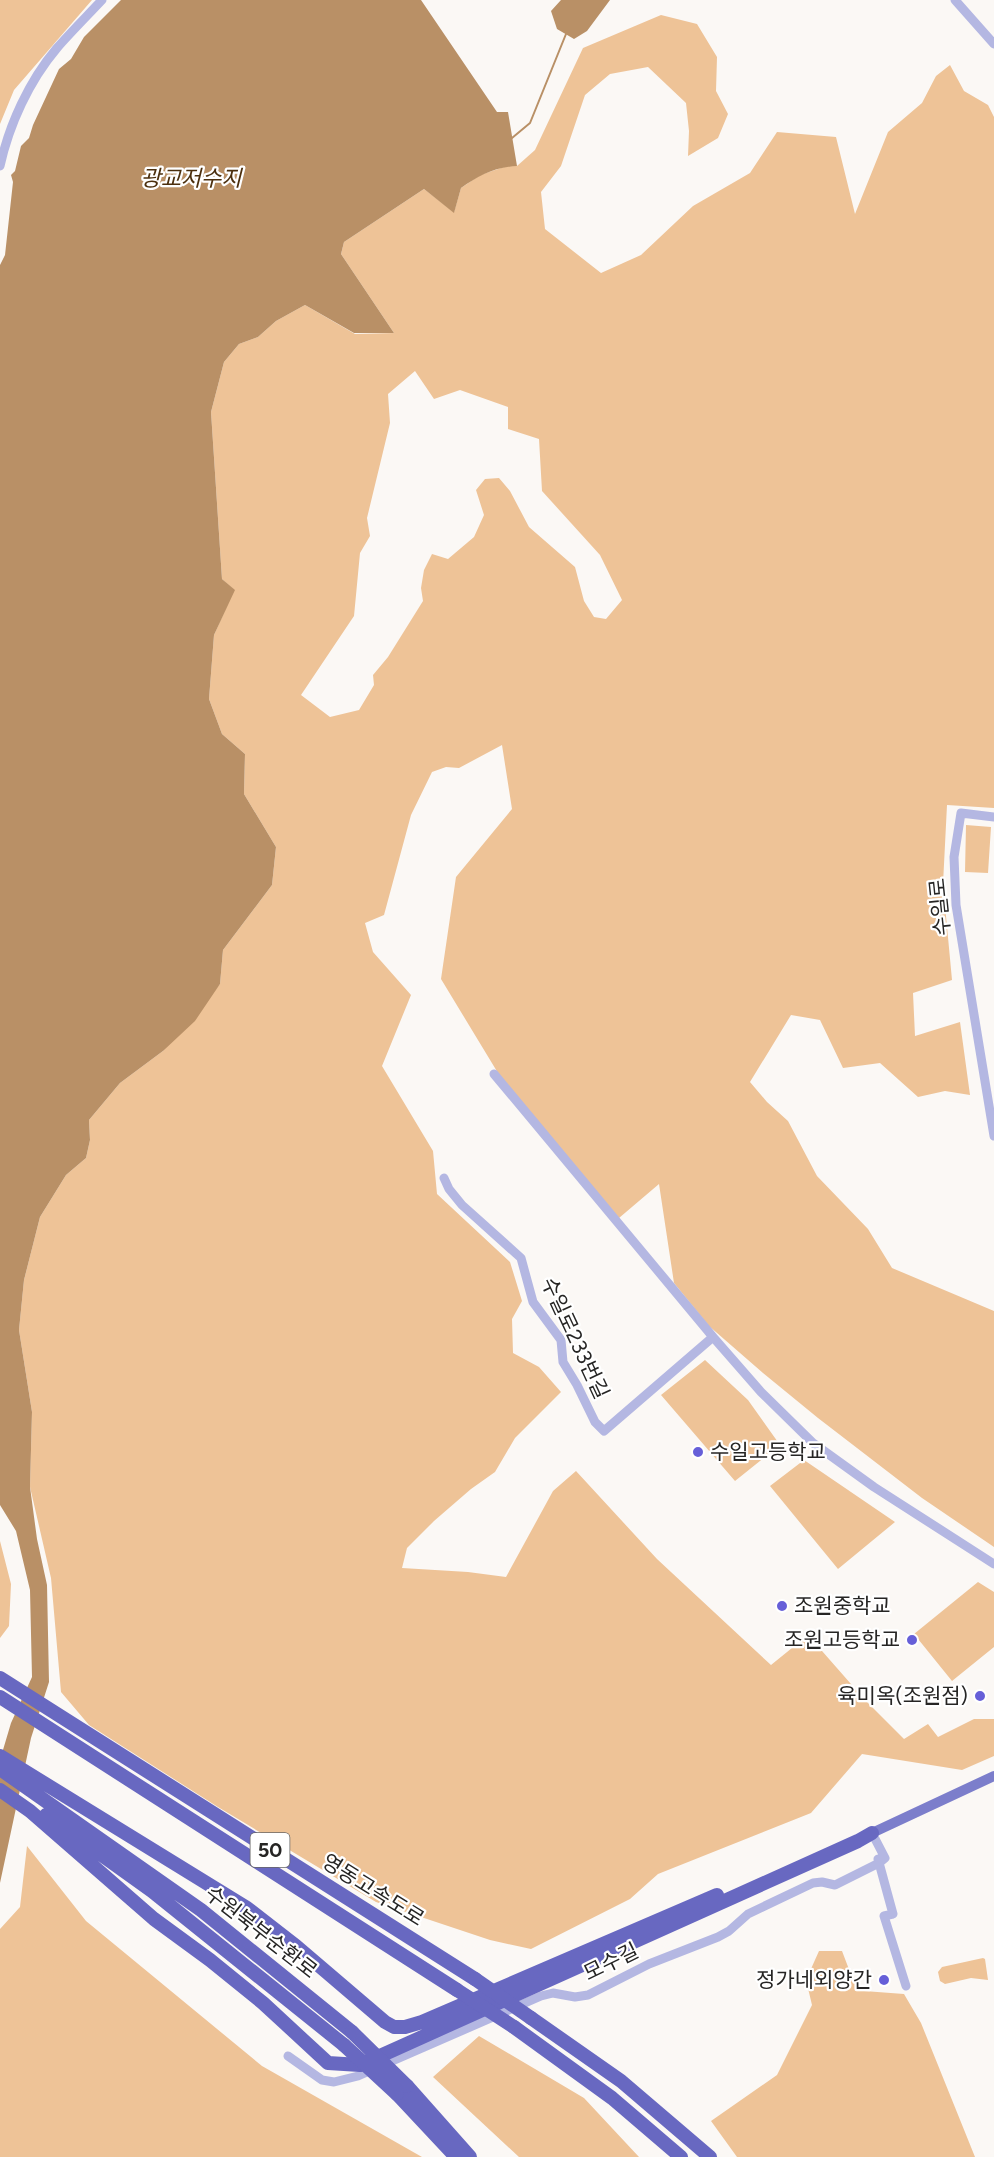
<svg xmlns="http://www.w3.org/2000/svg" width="994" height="2157" font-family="Figtree,'Noto Sans KR',sans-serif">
<rect width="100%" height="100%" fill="#fbf8f5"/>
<path fill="#eec397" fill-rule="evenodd" d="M0,0H92L14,90L0,124Z
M661,15L697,24L717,57L716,91L728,114L718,138L688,156L689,131L686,103L648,67L610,74L585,95L561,166L541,192L545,229L601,273L641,255L693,206L750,173L777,132L836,137L855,214L888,132L922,103L936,76L950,65L964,91L988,105L994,117V808L947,805L943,884L952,980L913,993L915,1036L960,1022L970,1095L945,1091L918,1097L880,1063L843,1068L820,1020L791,1015L750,1082L767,1102L788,1121L817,1176L868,1229L892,1268L994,1311V1547L922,1498L818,1418L763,1373L709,1326L674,1283L659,1184L619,1218L501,1078L441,979L456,877L512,809L502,745L459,768L446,767L432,772L411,815L384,915L365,923L373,952L411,995L382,1066L433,1151L437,1194L510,1262L522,1301L512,1319L513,1353L539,1367L561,1392L515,1438L495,1472L471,1489L434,1521L407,1548L402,1568L468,1572L506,1577L553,1491L576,1471L657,1559L771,1665L808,1635L865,1700L904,1739L928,1724L938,1737L974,1719H994V1756L962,1770L862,1754L811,1813L658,1874L630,1899L531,1949L490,1940L376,1902L218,1807L89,1725L61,1692L51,1578L30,1487L32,1412L19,1330L24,1280L40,1217L66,1175L86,1158L90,1140L89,1120L120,1083L163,1051L220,984L223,950L272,885L276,847L244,794L245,754L222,734L209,699L214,635L234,590L222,579L211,412L224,362L239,344L258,337L276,321L305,305L355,334L394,333L341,254L344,242L424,189L454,212L461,188L480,175L507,166H517L535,150L583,48ZM415,371L434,399L460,390L508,407V429L539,439L542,491L600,555L622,600L606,619L594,617L584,601L575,567L529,527L510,491L499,478L485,479L476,490L484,515L474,537L448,559L432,554L424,570L421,588L423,601L388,657L373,675L374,685L359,710L330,717L301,695L354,616L360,553L370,536L367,518L390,423L388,394Z
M966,825L991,827L988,873L965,872Z
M705,1360L748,1400L780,1445L735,1481L661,1395Z
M804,1460L895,1522L838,1569L770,1486Z
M0,1541L11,1584L9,1626L0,1638Z
M978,1582L994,1592V1647L952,1681L914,1634Z
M27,1846L86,1921L262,2066L422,2157H0V1929L20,1907Z
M819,1951H842L850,1972L864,1991L904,1994L921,2023L975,2157H737L711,2121L777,2075L812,2005L806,1980Z
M983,1958L985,1959L988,1980L971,1978L945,1984L940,1981L938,1972L942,1967Z
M479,2036L584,2098L639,2157H519L433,2077Z"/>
<path fill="#b99066" d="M121,0H421L497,112H508L517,166C495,167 478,176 461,188L454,213L424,189L344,242L341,254L394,333H354L305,305L276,321L258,337L239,344L224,362L211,412L222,579L235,590L214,635L209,699L222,734L245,754L244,794L276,847L272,885L223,950L220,984L195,1021L163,1051L120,1083L89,1120L90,1140L86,1158L66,1175L40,1217L24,1280L19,1330L32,1412L30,1487L37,1539L47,1585L49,1682L31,1738L0,1883V1760L11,1723L32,1677L30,1590L16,1531L0,1505V265L5,255L13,182L11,175L15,171L21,146L29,138L33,125L59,69L71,59L84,37Z
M561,0H610L587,31L574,39L557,29L551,11Z"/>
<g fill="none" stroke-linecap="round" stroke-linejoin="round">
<path stroke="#b99066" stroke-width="2" d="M512,138L530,123L566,34"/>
<path stroke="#b4b7e2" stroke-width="9" d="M955,0L994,44
M0,166C9,125 29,81 57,48C71,32 87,16 102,0
M994,817L961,813L954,857L956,905L994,1136
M494,1074L713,1337
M444,1178L449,1189L462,1205L521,1258L533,1302L561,1340L563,1362L577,1385L595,1422L604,1431L713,1337L761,1392L813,1443L874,1487L994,1564
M878,1859L893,1914L884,1916L906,1986
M288,2056L322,2080L334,2082L358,2076L541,1996L553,1993L575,1997L588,1995L649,1964L718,1937L729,1931L748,1914L813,1883L822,1882L835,1885L879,1863L885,1858L872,1833"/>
<path stroke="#7c7ecb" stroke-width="10" d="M872,1833L994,1776"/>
<path stroke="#6868c1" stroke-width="14" d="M0,1678L475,1979
M0,1697L457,1990
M0,1756L247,1908L296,1946L385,2022L394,2027H405L422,2022L717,1895
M0,1769L201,1910L352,2032
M0,1790L30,1811L154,1919L210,1960L263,2003L328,2063L360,2065L858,1841L872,1833
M46,1815L152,1891L344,2045
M531,2018L621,2081L710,2157
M514,2027L612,2098L681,2157
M407,2086L470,2157
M397,2094L456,2157"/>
<path stroke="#6868c1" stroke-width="14" d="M475,1979L531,2018
M457,1990L514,2027
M352,2032L407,2086
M344,2045L397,2094"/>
</g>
<g fill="#665fd8" stroke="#fff" stroke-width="2">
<circle cx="698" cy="1452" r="6"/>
<circle cx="782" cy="1606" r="6"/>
<circle cx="912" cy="1640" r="6"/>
<circle cx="980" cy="1696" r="6"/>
<circle cx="884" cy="1980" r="6"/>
</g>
<g text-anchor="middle" stroke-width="4.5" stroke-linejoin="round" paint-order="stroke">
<rect fill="#fff" stroke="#676666" stroke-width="1.5" x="250.5" y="1833" width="39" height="34" rx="4.5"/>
<g font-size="20" font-weight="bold" fill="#262524">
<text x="270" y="1857">50</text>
</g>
<g font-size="21" fill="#262524" stroke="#fff">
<text transform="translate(940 907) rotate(-96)" y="7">수일로</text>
<text transform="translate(575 1338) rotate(65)" y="7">수일로233번길</text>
<text transform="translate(373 1890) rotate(32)" y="7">영동고속도로</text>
<text transform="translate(261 1932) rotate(38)" y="7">수원북부순환로</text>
<text transform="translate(611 1962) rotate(-26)" y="7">모수길</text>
</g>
<g font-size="21" fill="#262524" stroke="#fff" text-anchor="end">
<text x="710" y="1459" text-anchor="start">수일고등학교</text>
<text x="794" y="1613" text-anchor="start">조원중학교</text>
<text x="900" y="1647">조원고등학교</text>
<text x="968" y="1703">육미옥(조원점)</text>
<text x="872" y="1987">정가네외양간</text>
</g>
<g font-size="22" font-style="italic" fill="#4c2f0d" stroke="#fff">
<text x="191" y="186">광교저수지</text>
</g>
</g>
</svg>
